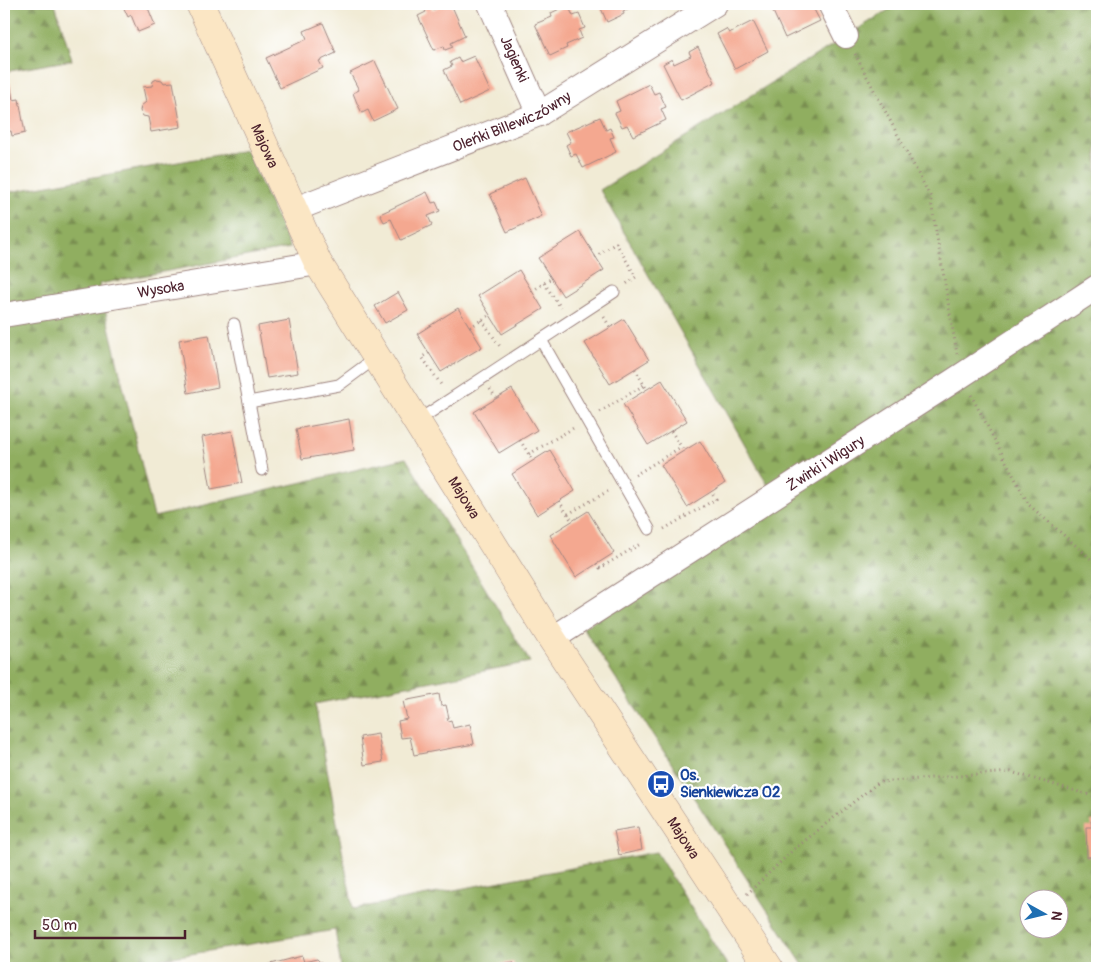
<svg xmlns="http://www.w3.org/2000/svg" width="1101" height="972" font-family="Pangolin,sans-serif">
<defs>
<pattern id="forest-firs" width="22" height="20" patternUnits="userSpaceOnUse" patternTransform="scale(1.25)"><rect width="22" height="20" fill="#90ae61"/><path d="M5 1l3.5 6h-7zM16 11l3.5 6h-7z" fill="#788d50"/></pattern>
</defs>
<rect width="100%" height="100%" fill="#fff"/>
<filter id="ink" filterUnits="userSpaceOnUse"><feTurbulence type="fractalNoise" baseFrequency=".02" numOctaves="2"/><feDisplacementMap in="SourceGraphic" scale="10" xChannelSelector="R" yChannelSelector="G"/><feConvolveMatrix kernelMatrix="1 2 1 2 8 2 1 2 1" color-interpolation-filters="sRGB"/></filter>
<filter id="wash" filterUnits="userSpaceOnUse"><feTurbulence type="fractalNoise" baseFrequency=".0096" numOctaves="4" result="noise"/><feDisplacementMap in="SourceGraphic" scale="20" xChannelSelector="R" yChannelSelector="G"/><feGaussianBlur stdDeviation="1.12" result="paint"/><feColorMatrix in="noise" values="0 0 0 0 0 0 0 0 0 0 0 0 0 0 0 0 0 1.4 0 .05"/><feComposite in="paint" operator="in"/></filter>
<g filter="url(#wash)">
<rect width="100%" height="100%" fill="#f1ebd5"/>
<path fill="url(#forest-firs)" stroke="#6d6646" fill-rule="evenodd" d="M4,4H55L72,60L4,72Z
M898,4H1097V968H805L583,628L777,501L600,190ZM1028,900H1058V930H1028Z
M246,150L290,248L99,284L154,517L406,458L530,662L315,704L353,909L656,852L729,968H341L335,930L113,967V968H4V193Z"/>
<g id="blocks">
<path fill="#f4a890" d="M122,4H150L152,7L148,8L155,25L138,32L131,15L128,17Z
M430,4L432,10L445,4H451L465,36L451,43L453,47L445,50L444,46L434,50L418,16L426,12L423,7Z
M599,4H639L623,11L624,14L607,22Z
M778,4H811L820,21L785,38L771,7Z
M568,5L573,16L579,14L585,28L579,30L582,38L566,45L567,48L550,56L535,24L552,17L551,13Z
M753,21L768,51L735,69L717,34L726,29L729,33Z
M323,23L336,53L319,61L323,68L280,88L266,58L307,39L304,31Z
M698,47L715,82L681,100L663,64L672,59L674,64L691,56L689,52Z
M474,56L490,91L460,105L444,70L452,66L450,62L458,58L460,62Z
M375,61L398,109L373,121L368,110L362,113L357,103L353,93L359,90L350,73Z
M157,79L162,80L164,83L173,82L181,127L151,132L148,117L143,116L140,111L141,106L146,102L143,87L152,86L153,81Z
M10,83L13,100L19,99L25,133L12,136L11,131L4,132V84Z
M649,84L654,94L659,92L666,107L661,109L666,120L633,136L627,125L622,127L615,113L620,111L616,101Z
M600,117L606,130L610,128L614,137L610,138L616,152L583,168L576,154L571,156L566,145L571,142L566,132Z
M525,178L542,216L507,232L490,194Z
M427,192L432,203L436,202L440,211L428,216L432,225L401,240L391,219L384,222L380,214Z
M580,232L604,270L563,296L538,258Z
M519,270L543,309L502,334L478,296Z
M398,292L408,310L385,323L375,306Z
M458,308L482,347L441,372L417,334Z
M624,319L649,360L610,384L585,343Z
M289,320L298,373L267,378L258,326Z
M209,335L218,387L188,393L179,340Z
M662,380L687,421L648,445L623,404Z
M512,389L537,430L499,453L474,412Z
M349,419L354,450L302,459L296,429Z
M232,431L242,483L211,489L202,437Z
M700,441L725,483L687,507L661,465Z
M550,450L575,491L537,515L512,474Z
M588,511L614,553L576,577L550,535Z
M439,694L441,706L446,705L449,718H447L448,721L451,720L453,728L470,724L474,744L414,755L410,737L401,738L398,721L407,719L403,701Z
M378,734L383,762L364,765L360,737Z
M1091,821H1097V856L1087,857L1086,827H1092Z
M638,827L642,850L619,855L614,831Z
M302,956L304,962L317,959L321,963L323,968H268L267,965Z
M513,962L515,968H489V966Z"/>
</g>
</g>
<g filter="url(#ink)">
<use href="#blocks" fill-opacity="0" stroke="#9e8580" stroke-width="1"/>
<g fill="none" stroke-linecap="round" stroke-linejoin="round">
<g stroke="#9e8580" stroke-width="13">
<path id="lane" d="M234,324L262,470
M541,340L649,529
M249,402L339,385L377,357
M417,421L614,292"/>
</g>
<g stroke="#9e8580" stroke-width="26">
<g id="street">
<path id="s1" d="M490,4L539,114"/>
<path d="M830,4L846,36"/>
<path id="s2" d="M293,210L539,114L715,4"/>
<path id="s3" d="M4,315L318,263"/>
<path id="s4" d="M552,639L950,383L1097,287"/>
</g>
</g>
<g stroke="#9e8580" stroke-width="29">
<g id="secondary">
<path id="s5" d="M200,4L318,263L552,639L769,968"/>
</g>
</g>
<path stroke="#9e8580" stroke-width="3" stroke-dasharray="1 4" stroke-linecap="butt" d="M855,54L930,196L957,354
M595,257L616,243L636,277L625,285
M544,283L561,308
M532,291L552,278
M604,317L610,327
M482,320L501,348
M470,327L490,315
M429,353L422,357L442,386
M635,369L647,390
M490,389L496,398
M971,395L1029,505L1097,564
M600,412L644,385
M671,431L684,451
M520,440L533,461
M529,454L575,427
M635,475L681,447
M559,501L572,521
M568,514L610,490
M664,529L716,499L711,491
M597,563L600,568L642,543
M747,894L793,850L879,782L1011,772L1093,796"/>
<use href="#lane" stroke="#fff" stroke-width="11"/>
<use href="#street" stroke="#fff" stroke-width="24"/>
<use href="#secondary" stroke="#fbe6c4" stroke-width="28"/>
</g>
</g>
<defs>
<g id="bus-disc" transform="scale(1.4375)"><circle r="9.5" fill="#1a4fb4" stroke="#fff"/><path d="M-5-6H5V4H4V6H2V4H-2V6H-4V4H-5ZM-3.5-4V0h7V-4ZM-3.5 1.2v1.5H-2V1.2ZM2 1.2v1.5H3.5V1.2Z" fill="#fff"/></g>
</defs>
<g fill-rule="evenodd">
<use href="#bus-disc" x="661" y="784"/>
</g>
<g text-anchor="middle" stroke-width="4.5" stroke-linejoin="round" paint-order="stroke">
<g font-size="15" fill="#4a1f2b" stroke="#fff">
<text dy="5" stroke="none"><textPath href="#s1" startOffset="60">Jagienki</textPath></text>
<text dy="5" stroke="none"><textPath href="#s2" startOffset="236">Oleńki Billewiczówny</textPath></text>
<text dy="5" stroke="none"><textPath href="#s5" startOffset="156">Majowa</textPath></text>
<text dy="5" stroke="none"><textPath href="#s3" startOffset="159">Wysoka</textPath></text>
<text dy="5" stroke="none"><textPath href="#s4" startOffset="325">Żwirki i Wigury</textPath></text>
<text dy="5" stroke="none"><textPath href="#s5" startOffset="561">Majowa</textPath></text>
<text dy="5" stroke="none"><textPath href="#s5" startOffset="966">Majowa</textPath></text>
</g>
<g font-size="15" font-weight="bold" fill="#164399" stroke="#fff" text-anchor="start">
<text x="680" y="780">Os.<tspan x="680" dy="17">Sienkiewicza 02</tspan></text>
</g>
</g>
<rect width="1101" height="972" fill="none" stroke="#fff" stroke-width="20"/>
<g transform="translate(1044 914) rotate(98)"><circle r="24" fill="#ffffff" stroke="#b7a5aa"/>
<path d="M0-4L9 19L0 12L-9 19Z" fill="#1f6fb2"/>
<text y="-8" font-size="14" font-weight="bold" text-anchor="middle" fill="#4a1f2b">N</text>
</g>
<path d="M35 930v8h150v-8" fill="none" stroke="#4a1f2b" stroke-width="2.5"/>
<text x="42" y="930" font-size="15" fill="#4a1f2b" stroke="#ffffff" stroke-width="4" paint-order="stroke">50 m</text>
</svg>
